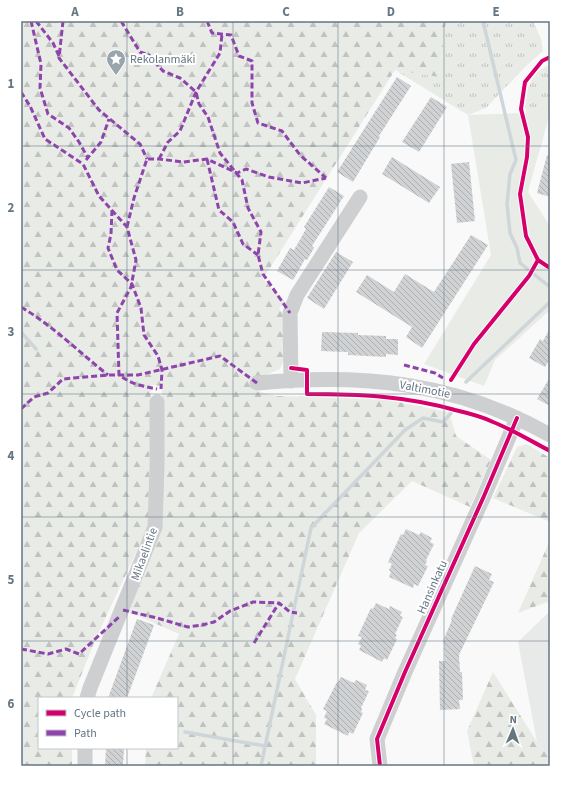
<svg xmlns="http://www.w3.org/2000/svg" width="571" height="787" font-family="'Source Sans 3',sans-serif">
<defs>
<pattern id="grass-tufts" width="24" height="20" patternUnits="userSpaceOnUse"><rect width="24" height="20" fill="#e8ebe6"/><path d="M3 7l-1-3M5 7V3M7 7l1-3M15 17l-1-3M17 17v-4M19 17l1-3" fill="none" stroke="#c0c3c0"/></pattern>
<pattern id="forest-firs" width="22" height="20" patternUnits="userSpaceOnUse"><rect width="22" height="20" fill="#e8ebe6"/><path d="M5 1l3.5 6h-7zM16 11l3.5 6h-7z" fill="#c0c3c0"/></pattern>
<pattern id="building-back-hatch" width="6" height="6" patternUnits="userSpaceOnUse"><rect width="6" height="6" fill="#d0d2d3"/><path d="M-1 5l2 2M0 0l6 6M5-1l2 2" fill="none" stroke="#acafb1"/></pattern>
</defs>
<rect width="100%" height="100%" fill="#f9f9f9"/>
<path fill="#e8e9e9" d="M550,611V757L537,742L518,642Z"/>
<path fill="url(#grass-tufts)" d="M446,21H533L541,39L543,51L527,65L486,108L468,115L395,70L439,77Z
M550,65V112L539,153L525,107L528,88L532,79L537,72L545,67Z"/>
<path fill="url(#forest-firs)" d="M21,21H446L439,77L395,70L263,279L286,303L279,308L284,316V360L280,369L254,380L253,390L276,396L382,399L449,412L456,436L491,460L470,507L412,481L359,533L295,679L316,715V766H145L146,748H177V698H151L179,634L129,612L161,526L162,386L151,385L148,527L96,638L72,698H39V748H72V766H21Z
M526,444L550,458V522L493,498L517,447Z
M550,540V601L518,613Z
M493,672L537,742L550,757V766H474L467,731Z"/>
<path fill="#e8ebe6" d="M550,112L528,192L550,226V310L495,360L484,386L424,364L491,255L468,115Z"/>
<g fill="none" stroke-linecap="round" stroke-linejoin="round">
<path stroke="#ced6d9" stroke-width="3.5" d="M483,21L516,160L510,174L507,204L510,233L517,248L520,263L550,287
M21,332L36,349
M466,382L550,302
M185,732L265,746
M261,766L311,528L405,430L423,418L443,422L451,413"/>
</g>
<path fill="url(#building-back-hatch)" d="M397,77L411,86L379,136L380,137L353,182L337,172Z
M431,97L447,107L419,152L402,142Z
M547,155L550,156V197L537,193Z
M392,157L440,187L429,203L382,174Z
M469,162L475,221L457,223L451,164Z
M329,187L344,196L312,246L314,248L307,260L305,259L293,280L277,271L290,248L294,250L306,229L304,227Z
M471,235L488,245L422,348L406,337L412,327L356,292L367,275L394,292L405,274L434,292Z
M336,252L353,262L324,309L307,298Z
M550,328V359L545,367L529,358L540,339L543,341Z
M322,332L358,333V335L386,336V339H398V355L386,354V357L348,355V352L321,351Z
M550,377V406L537,399Z
M406,529L419,535L421,532L432,538L430,542L434,544L426,560L427,561L425,565L428,566L418,586L414,584L413,588L389,577L391,572L389,570L392,564L388,562L401,534L403,535Z
M475,566L492,574L489,580L494,582L459,655L460,672H462L463,700H459L460,709L440,710L439,661H445L444,642L443,641L452,620L451,619Z
M376,603L389,609L390,606L402,612L400,616L403,617L395,634L397,635L395,638L397,639L387,660L384,658L382,662L359,650L361,646L358,644L362,637L358,636L371,608L373,609Z
M137,619L154,625L127,698H108Z
M341,677L354,683L356,680L367,685L365,690L369,691L361,708L362,709L361,712L363,713L353,734L349,732L348,736L324,724L327,719L324,718L327,711L323,709L337,682H338Z
M106,748H124L123,766H105Z"/>
<g fill="none" stroke-linecap="round" stroke-linejoin="round">
<path stroke="#cecfd0" stroke-width="15" d="M291,381L290,313L297,295L360,197
M257,383C363,373 456,382 550,435
M87,698L90,688L155,527L157,466V402
M85,766V748
M380,766L377,739L405,672L484,496L517,418"/>
<path stroke="#8e44ad" stroke-width="3" stroke-dasharray="6 3" stroke-linecap="butt" d="M31,21L41,64L40,88L48,114L69,128L79,142L88,158
M36,21L53,43L59,56
M63,21L59,58L99,110L140,144L147,159
M121,21L140,52L149,55L163,71L180,78L196,92L199,104L208,117L220,153L242,180L248,208L261,232L258,255L263,274L290,313
M207,21L212,33L231,35L239,56L252,61V103L258,123L282,131L300,155L326,178
M21,92L30,106L45,139L83,164L99,196L127,227L136,260L131,287L117,313L119,375C131,384 142,386 157,389
M159,159L168,142L180,131L196,92L220,53L222,34
M207,159L219,210L233,222L243,244L258,255
M86,160L101,142L109,119
M112,210L111,234L108,248L117,270L132,284L141,308L144,335L158,356L162,370L161,389
M127,227L134,198L147,159H159L183,162L207,159L237,173L246,169L269,177L302,183L326,178
M21,307C53,326 79,352 108,375
M404,365L435,373L443,378
M21,409L34,397L48,393L63,379L108,375H138L220,356L257,383
M123,610L157,618L188,627L202,625L214,622L230,611L253,602L279,603L290,612L297,613
M254,643L279,603
M21,649L48,654L66,649L79,654L120,616"/>
<g stroke="#fff" stroke-width="6">
<path id="cycleway" d="M550,57L542,61L525,82L521,109L528,137L527,157L520,194L526,236L538,260L550,268
M291,368L307,370V394C359,394 405,396 455,410C468,413 481,416 493,422C513,430 531,441 550,451
M451,380L474,344L529,276L538,260
M380,766L377,739L405,672L484,496L517,418"/>
</g>
<use href="#cycleway" stroke="#d6006c" stroke-width="4"/>
</g>
<path fill="none" stroke="#657683" stroke-width="1" stroke-opacity="0.55" d="M127,21V698M233,21V766M338,21V766M444,21V766M21,146H550M21,270H550M21,394H550M21,517H550M21,641H550M127,748V766"/>
<defs>
<g id="sight-pin" transform="scale(1)"><path d="M0 17L-7.5 6A9.5 9.5 0 1 1 7.5 6Z" fill="#99a4ac" stroke="#fff"/><path d="M0-6L1.8-2.2L6-1.7L2.9 1.2L3.7 5.4L0 3.3L-3.7 5.4L-2.9 1.2L-6-1.7L-1.8-2.2Z" fill="#fff"/></g>
</defs>
<g fill-rule="evenodd">
<use href="#sight-pin" x="116" y="59"/>
</g>
<g text-anchor="middle" stroke-width="4" stroke-linejoin="round" paint-order="stroke">
<g font-size="12" fill="#657683" stroke="#fff" text-anchor="start">
<text x="130" y="63">Rekolanmäki</text>
</g>
<g font-size="12" fill="#657683" stroke="#fff">
<text transform="translate(425 389) rotate(11)" y="4">Valtimotie</text>
<text transform="translate(144 554) rotate(-70)" y="4">Mikaelintie</text>
<text transform="translate(432 587) rotate(-66)" y="4">Hansinkatu</text>
</g>
</g>
<rect width="571" height="787" fill="none" stroke="#ffffff" stroke-width="44"/>
<rect x="38" y="697" width="140" height="52" fill="#ffffff" stroke="#c1c8cd"/>
<rect x="46" y="710" width="20" height="6" fill="#d6006c" stroke="#c1c8cd"/>
<text x="74" y="717" font-size="12" fill="#657683">Cycle path</text>
<rect x="46" y="730" width="20" height="6" fill="#8e44ad" stroke="#c1c8cd"/>
<text x="74" y="737" font-size="12" fill="#657683">Path</text>
<g transform="translate(513 729) rotate(2)" stroke="#ffffff" stroke-width="3" paint-order="stroke">
<path d="M0-3L7 15L0 10L-7 15Z" fill="#657683"/>
<text y="-6" font-size="11" font-weight="bold" text-anchor="middle" fill="#657683">N</text>
</g>
<rect x="22" y="22" width="527" height="743" fill="none" stroke="#657683" stroke-width="1.5"/>
<g font-size="13" text-anchor="middle" font-weight="bold" fill="#657683">
<text x="75" y="16">A</text>
<text x="180" y="16">B</text>
<text x="286" y="16">C</text>
<text x="391" y="16">D</text>
<text x="496" y="16">E</text>
<text x="11" y="88">1</text>
<text x="11" y="212">2</text>
<text x="11" y="336">3</text>
<text x="11" y="460">4</text>
<text x="11" y="584">5</text>
<text x="11" y="708">6</text>
</g>
</svg>
